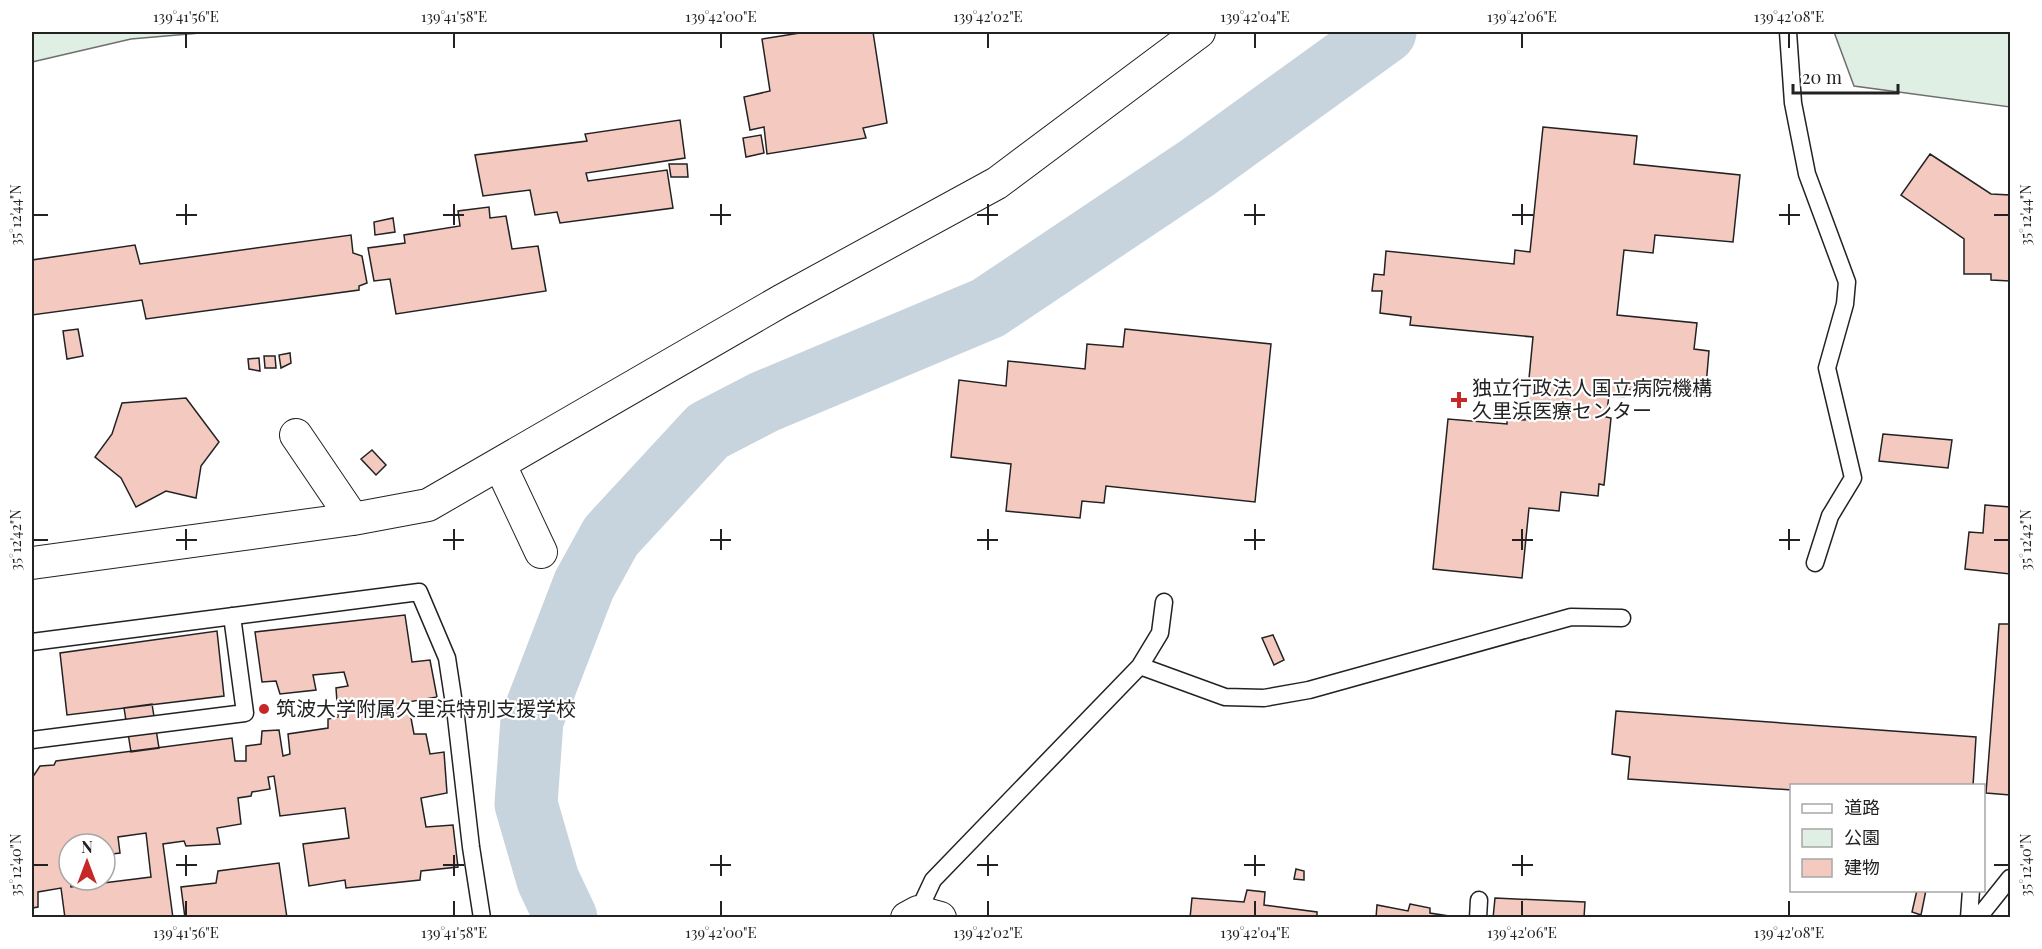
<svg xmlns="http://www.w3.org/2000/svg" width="2042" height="949" font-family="'Playfair Display','Noto Sans JP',serif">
<rect width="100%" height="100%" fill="#fff"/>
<path fill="#e0efe3" stroke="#6f6f6f" stroke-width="1.5" d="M32,32H212L131,39L32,62Z
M1834,32H2010V107L1854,86Z"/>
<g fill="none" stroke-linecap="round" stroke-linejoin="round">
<path stroke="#c7d3dd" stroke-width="63" d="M566,918L548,880L526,804L532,720L584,585L611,536L708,431L764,402L988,308L1197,168L1385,32"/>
</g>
<path fill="#f3c9c0" stroke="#222" stroke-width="1.5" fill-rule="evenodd" d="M806,32H873L887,123L863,128L866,138L767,154L764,127L750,130L744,97L770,91L762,39Z
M680,120L685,158L586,173L588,181L667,170L673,208L560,223L557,212L535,215L530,190L483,196L475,155L587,141L585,134Z
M1543,127L1637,136L1634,164L1740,175L1733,242L1655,235L1653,253L1624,250L1617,315L1697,323L1694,349L1709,351L1705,397L1625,389L1624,397L1609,396L1606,417L1611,418L1604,485L1599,484L1598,496L1561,492L1559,511L1529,508L1522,578L1433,569L1448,419L1507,424V419L1525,420L1533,337L1410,325L1411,317L1380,313L1382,291H1372L1374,274L1384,275L1386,251L1514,264L1515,250L1530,252Z
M761,135L764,153L746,157L743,138Z
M1930,154L1991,194L2010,195V281L1991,280V274H1964V239L1901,195Z
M669,164H687L688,177H671Z
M489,207L490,218L506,216L512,249L538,246L546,291L396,314L390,279L374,281L368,248L405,243L404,235L460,226L458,211Z
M393,218L395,232L375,235L374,222Z
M351,235L353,253L362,256L367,283L359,286V290L146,319L142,300L32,315V260L135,245L140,264Z
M78,329L83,356L67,359L63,331Z
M1125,329L1271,344L1255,502L1106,486L1104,503L1082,501L1080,518L1006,511L1011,464L951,457L959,380L1006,386L1008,361L1085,369L1087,344L1123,347Z
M290,353L291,363L281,368L279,355Z
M264,356H275L276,368H265Z
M259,358L260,371L249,369L248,359Z
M186,398L219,442L201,466L196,498L166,491L136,507L121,478L95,457L112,434L122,403Z
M1883,434L1952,440L1948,468L1879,461Z
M372,450L386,465L376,475L361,459Z
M1985,505L2010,507V574L1965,569L1969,532L1983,533Z
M405,615L412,662L430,660L437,697L408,702L414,734H426L430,754L444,752L447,793L421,798L426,827L453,825L458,867L421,871L420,880L346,888L345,880L309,886L303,844L349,838L345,808L280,816L274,776L268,777L270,789L252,792L251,796L238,798L241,824L217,828L220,844L186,846L184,841L163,844L173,918H65L61,888L38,892V907L32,908V778L40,766L54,765L56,761L232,738L235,761H246V746L261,744L262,731L279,730L283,756L290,754L288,734L328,728V719L338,717L336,688L348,686L344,672L313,675L316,690L280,694L276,681L262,682L255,632ZM146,833L151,877L71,887L67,853H69V844H105V855L120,853L118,837Z
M1999,624H2010V795L1986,793Z
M217,631L224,696L67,715L60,653Z
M1273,635L1284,660L1274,665L1262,638Z
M152,704L159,748L131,752L124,708Z
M1616,711L1976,737L1973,786H1792V790L1628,779L1630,757L1612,754Z
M279,863L287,918H185L181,887L216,883L218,871Z
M1296,869L1304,871V880L1294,879Z
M1247,890L1265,892L1264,905L1317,912V918H1190L1192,898L1244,902Z
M1917,890H1926L1921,915L1912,912Z
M1495,898L1585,902L1584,918H1493Z
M1410,904L1430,908V913L1462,918H1376L1377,905L1408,911Z"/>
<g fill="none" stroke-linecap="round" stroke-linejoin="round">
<g stroke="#222" stroke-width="19">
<path id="lane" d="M1788,32L1793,103L1807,174L1847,282L1845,304L1827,368L1853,478L1830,516L1815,563
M32,642L419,592L447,658L456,717L471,847L482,918
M1140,666L1225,697L1264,698L1309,690L1571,617L1622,618
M32,740L245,713L232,616
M918,912L933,880L1140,666L1160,633L1164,602
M1478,918L1479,900
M1969,918L1971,890
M1978,918L2010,878"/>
</g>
<g stroke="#222" stroke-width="34">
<path id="street" d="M296,435L353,519
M500,465L541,552
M32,563L353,519L428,505L781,301L997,183L1199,32
M907,918L918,912L940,918"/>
</g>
<use href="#lane" stroke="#fff" stroke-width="16"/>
<use href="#street" stroke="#fff" stroke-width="32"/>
</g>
<path fill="none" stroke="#222" stroke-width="2" d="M186,33V48M454,33V48M721,33V48M988,33V48M1255,33V48M1522,33V48M1789,33V48M186,204V225M454,204V225M721,204V225M988,204V225M1255,204V225M1522,204V225M1789,204V225M33,215H48M176,215H197M443,215H464M710,215H731M977,215H998M1244,215H1265M1512,215H1533M1779,215H1800M1994,215H2009M186,529V550M454,529V550M721,529V550M988,529V550M1255,529V550M1522,529V550M1789,529V550M33,540H48M176,540H197M443,540H464M710,540H731M977,540H998M1244,540H1265M1512,540H1533M1779,540H1800M1994,540H2009M186,855V876M454,855V876M721,855V876M988,855V876M1255,855V876M1522,855V876M33,865H48M176,865H197M443,865H464M710,865H731M977,865H998M1244,865H1265M1512,865H1533M1994,865H2009M186,901V916M454,901V916M721,901V916M988,901V916M1255,901V916M1522,901V916M1789,901V916"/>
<g fill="#c62828" stroke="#fff" stroke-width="2">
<path d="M1456 391h6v6h6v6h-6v6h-6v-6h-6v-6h6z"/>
<circle cx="264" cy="709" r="6"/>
</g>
<g text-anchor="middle" stroke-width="4.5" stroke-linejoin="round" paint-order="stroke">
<g font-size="20" fill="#222" stroke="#fff" text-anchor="start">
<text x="1472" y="395">独立行政法人国立病院機構<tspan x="1472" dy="23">久里浜医療センター</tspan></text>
<text x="276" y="716">筑波大学附属久里浜特別支援学校</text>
</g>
</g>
<rect width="2042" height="949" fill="none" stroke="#ffffff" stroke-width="66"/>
<rect x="1790" y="784" width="195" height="108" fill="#ffffff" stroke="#a7a7a7" stroke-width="1.5"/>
<rect x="1802" y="804" width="30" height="9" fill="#ffffff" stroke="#a7a7a7" stroke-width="1.5"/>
<text x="1844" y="814" font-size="18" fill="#222222">道路</text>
<rect x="1802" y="829" width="30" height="18" fill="#e0efe3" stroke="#a7a7a7" stroke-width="1.5"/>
<text x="1844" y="844" font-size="18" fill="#222222">公園</text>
<rect x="1802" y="859" width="30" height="18" fill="#f3c9c0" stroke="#a7a7a7" stroke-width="1.5"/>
<text x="1844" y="874" font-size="18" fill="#222222">建物</text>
<g transform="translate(87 862)"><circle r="28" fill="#ffffff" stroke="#a7a7a7" stroke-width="1.5"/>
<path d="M0-4.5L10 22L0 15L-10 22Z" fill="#c62828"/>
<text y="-9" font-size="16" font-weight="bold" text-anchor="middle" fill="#222222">N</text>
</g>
<path d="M1793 84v9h105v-9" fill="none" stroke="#222222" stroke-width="3"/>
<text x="1802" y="84" font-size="18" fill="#222222" stroke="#ffffff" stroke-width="4.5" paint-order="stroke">20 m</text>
<rect x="33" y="33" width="1976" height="883" fill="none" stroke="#222" stroke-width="2"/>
<g font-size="15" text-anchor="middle" fill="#222">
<text x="186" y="22">139°41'56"E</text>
<text x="454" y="22">139°41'58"E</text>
<text x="721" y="22">139°42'00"E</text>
<text x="988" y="22">139°42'02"E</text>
<text x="1255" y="22">139°42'04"E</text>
<text x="1522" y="22">139°42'06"E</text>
<text x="1789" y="22">139°42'08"E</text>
<text transform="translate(16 215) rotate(-90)" y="5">35°12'44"N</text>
<text transform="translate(2026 215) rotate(-90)" y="5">35°12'44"N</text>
<text transform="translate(16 540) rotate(-90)" y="5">35°12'42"N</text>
<text transform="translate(2026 540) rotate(-90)" y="5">35°12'42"N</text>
<text transform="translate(16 865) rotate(-90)" y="5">35°12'40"N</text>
<text transform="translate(2026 865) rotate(-90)" y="5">35°12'40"N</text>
<text x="186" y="938">139°41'56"E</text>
<text x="454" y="938">139°41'58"E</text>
<text x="721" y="938">139°42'00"E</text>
<text x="988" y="938">139°42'02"E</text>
<text x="1255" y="938">139°42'04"E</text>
<text x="1522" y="938">139°42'06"E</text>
<text x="1789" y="938">139°42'08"E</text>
</g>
</svg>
